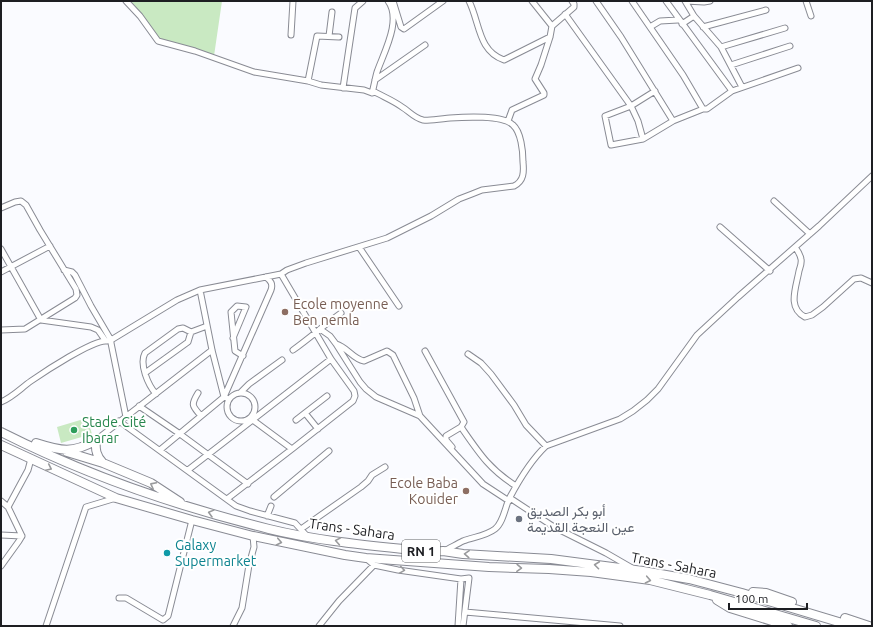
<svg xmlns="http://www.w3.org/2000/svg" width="873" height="627" font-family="Ubuntu,Vazirmatn,sans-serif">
<rect width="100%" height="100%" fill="#fafbff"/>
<path fill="#c9e9c2" d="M129,1H222L214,56L159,38Z
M87,418L92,434L61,443L57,427Z"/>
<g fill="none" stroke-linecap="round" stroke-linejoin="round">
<g stroke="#898b94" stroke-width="7">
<path id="minor" d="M393,1L401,27L404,29L443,1
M469,1C480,23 478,51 504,60L550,37
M532,1L552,26L574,7V4L572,1
M596,1L621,37L673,121
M632,1L683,75L703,109
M666,1L732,91
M685,1L694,16L721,47L785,28
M686,1L704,2L710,1
M806,1L811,16
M565,14L631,106L638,121L643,139L611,145L605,116L631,106L655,91
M682,24L694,16
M650,27L660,21L678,20
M703,27L766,10
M291,35L293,1
M329,36L332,12
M721,47L742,87
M731,65L790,46
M375,80L425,45
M308,81L317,36L339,37
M343,88L355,8L363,1
M372,93C374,86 375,79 377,72C384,52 402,20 388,1
M508,121L512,110L544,95V93L535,79L541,65L550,37L552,26
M643,139L673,121L703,109H707L732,91L798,68
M774,201L810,234
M1,208L15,202L21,201L26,205L40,230L76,289L77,295L75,298L25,329L1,330
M720,227L770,271
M359,247L399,306
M795,247C798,251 800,254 801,259C802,263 800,267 799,271C796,288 787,308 805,317L812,315L823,307L854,279L861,278L872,283
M1,249L41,320L91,327L98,330L105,340
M64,270L72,272L75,275L91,306L111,340
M1,272L50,246
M281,274L331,359L354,391L355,396L353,401L292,449
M200,290L212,350L224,397L229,399
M320,329L330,336L336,344L360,382L366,389L376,397L420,416L483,484L509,501
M233,338L246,307L237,306L231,312L235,351L243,356
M336,344C347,347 353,359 364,361L387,351L393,355L414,398L420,416
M293,350C310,338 324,325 341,313
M425,351L464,422L461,427C479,453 489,469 516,486
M468,354L481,363L491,374L514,405L526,425L546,446
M145,373L188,342L191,332
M241,392L249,384L282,360
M227 407a14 14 0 1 1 28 0a14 14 0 1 1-28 0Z
M198,393C190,406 193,406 201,416
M156,394C148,385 139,364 145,353L178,329L183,328L191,332L207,326
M1,402C13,397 21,388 31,381C44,372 94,339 107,341
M139,406L180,434L248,484
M305,413L327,396
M126,417L111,343V340L177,300L200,290L281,274L287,270L306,263L387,238L431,216L459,199L472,194L482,190L514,186C524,181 524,172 523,162C523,151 521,132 513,125C503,115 464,117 450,118C441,119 431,121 423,120C414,118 409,111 402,107C394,101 384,97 375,92L372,93L364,90L321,85L308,81L254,72L195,51L158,41L140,16L126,1
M296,420L305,413L318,429
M119,421L236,506L250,511L295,523L307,536
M96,440L212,350
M452,447L446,440V436L461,427
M160,450L224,397L271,290C273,284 271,281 266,277
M188,470L331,359
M274,497L329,451
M510,498L554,527L606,553L632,568
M227,499L292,449L250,418
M1,501L8,507L22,536L19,541L1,566
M8,507L28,470L31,459
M267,516L271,506
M301,529L361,487L368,481L372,475L385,467
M1,535L22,536
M444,551C450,548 457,544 463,541C473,537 486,536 495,529C503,523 505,508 509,499C519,480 530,461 546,446L620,419L633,411L647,400L658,389L697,335L738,297L819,226L872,176
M367,559L374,565L398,570L461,579L469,578L463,626
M119,598H126L163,620L168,616L192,520
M465,612L620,626
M46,626L86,507L116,498
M233,626L242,608L249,565L254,547L253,536
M319,626L339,601L374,565
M458,626L461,579"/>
</g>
<g stroke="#898b94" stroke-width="10">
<path id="highway" d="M1,432C86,475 176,506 269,529C322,542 377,546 431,552L443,551L463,554L551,559L643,571L689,579L742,593L852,626
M96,440C95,449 96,456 103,463L151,483L180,502
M36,443C61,451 73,454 96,440
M1,445L116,498L192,520L253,536L345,555L366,558L489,567L549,569L591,572L628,577L650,580L710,595L816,626
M67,452L103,463
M753,592L766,593L792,602
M717,600L730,608L788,626
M845,618L869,626"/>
</g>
<use href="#minor" stroke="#fff" stroke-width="5"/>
<use href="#highway" stroke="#fff" stroke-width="8"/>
</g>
<defs><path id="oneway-chevron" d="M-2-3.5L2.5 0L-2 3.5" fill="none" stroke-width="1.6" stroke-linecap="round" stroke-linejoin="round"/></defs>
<g stroke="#999a9c">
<use href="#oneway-chevron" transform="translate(49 468) rotate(25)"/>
<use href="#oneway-chevron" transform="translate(153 485) rotate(-153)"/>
<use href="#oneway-chevron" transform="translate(211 513) rotate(-165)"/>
<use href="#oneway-chevron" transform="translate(338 541) rotate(-170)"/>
<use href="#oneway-chevron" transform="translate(279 542) rotate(12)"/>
<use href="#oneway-chevron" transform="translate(467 554) rotate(-176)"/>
<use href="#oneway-chevron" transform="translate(597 565) rotate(-173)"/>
<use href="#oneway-chevron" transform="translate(519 568) rotate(2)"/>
<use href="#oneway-chevron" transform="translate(402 570) rotate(9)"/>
<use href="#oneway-chevron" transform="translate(648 580) rotate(11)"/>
</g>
<g fill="#8d6e63" stroke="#fff" stroke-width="1.5">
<circle cx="285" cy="312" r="4"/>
<circle cx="466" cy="491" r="4"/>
</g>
<circle fill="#2e9e5b" stroke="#fff" stroke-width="1.5" cx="74" cy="430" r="4"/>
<circle fill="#6b7280" stroke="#fff" stroke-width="1.5" cx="519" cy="519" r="4"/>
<circle fill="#0f9aa8" stroke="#fff" stroke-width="1.5" cx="167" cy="553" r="4"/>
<g text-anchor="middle" stroke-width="4" stroke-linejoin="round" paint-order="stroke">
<rect fill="#fff" stroke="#616264" stroke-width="1" x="402" y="540" width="38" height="22" rx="3"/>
<g font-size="13" font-weight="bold" fill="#1d1e22">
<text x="421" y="556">RN 1</text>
</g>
<g font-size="14" fill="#785e54" stroke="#fff" text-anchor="start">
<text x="293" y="309">Ecole moyenne<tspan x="293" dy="16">Ben nemla</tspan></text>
<text x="458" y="488" text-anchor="end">Ecole Baba<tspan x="458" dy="16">Kouider</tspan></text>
</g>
<g font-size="14" fill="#27864d" stroke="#fff" text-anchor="start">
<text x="82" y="427">Stade Cité<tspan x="82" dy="16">Ibarar</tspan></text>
</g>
<g font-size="14" fill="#5b616d" stroke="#fff" text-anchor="start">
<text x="527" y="516">أبو بكر الصديق<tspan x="527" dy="16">عين النعجة القديمة</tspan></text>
</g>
<g font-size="14" fill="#1d1e22" stroke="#fff">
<text transform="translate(352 529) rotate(8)" y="5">Trans - Sahara</text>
<text transform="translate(674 565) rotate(11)" y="5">Trans - Sahara</text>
</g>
<g font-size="14" fill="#0d838f" stroke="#fff" text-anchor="start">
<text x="175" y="550">Galaxy<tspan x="175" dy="16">Supermarket</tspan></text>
</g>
</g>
<rect width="873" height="627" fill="none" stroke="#1d1e22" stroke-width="4"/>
<path d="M729 603v6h78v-6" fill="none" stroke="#1d1e22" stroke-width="2"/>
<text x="735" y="603" font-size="12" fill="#1d1e22" stroke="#ffffff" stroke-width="3" paint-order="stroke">100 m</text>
</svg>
